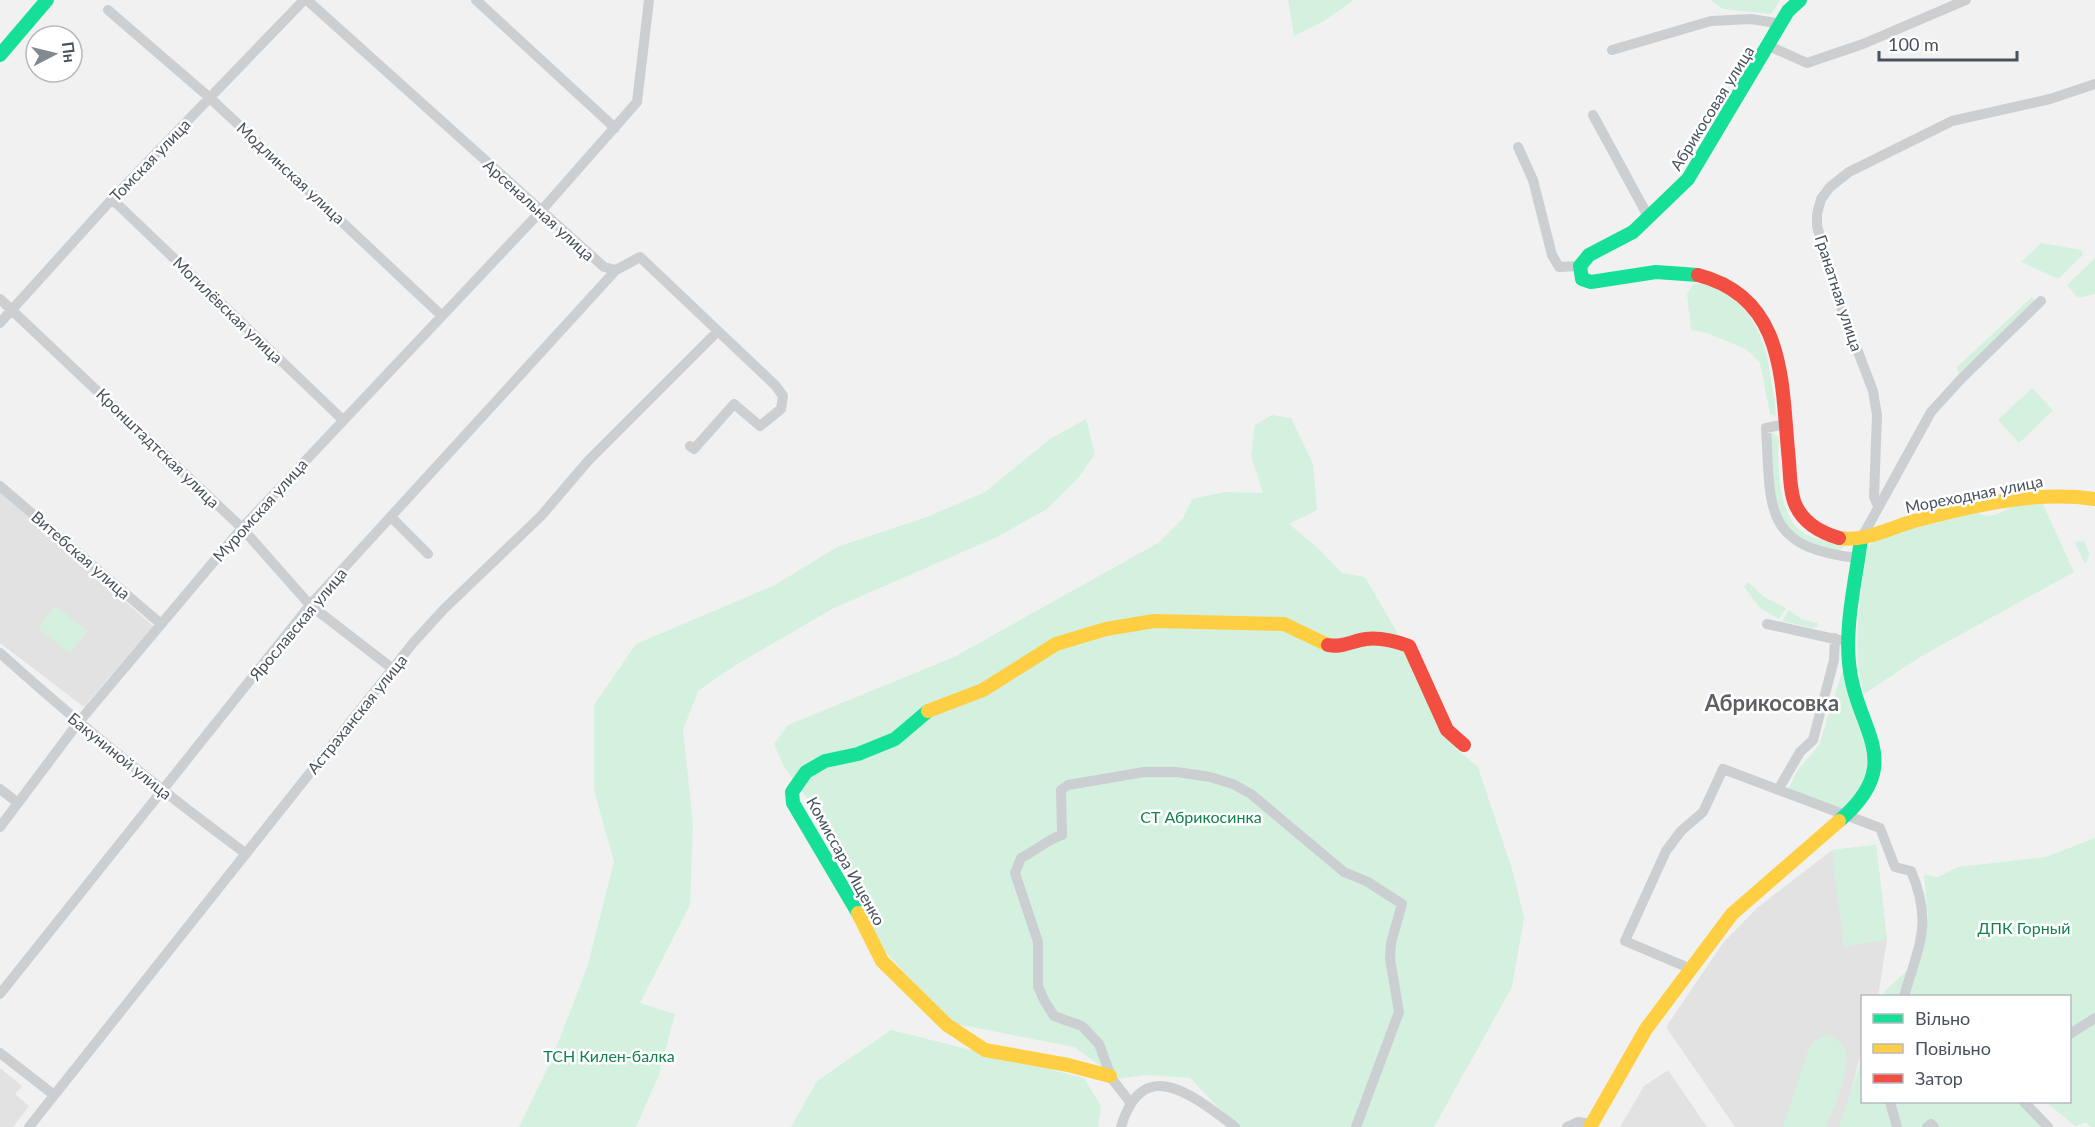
<svg xmlns="http://www.w3.org/2000/svg" width="2095" height="1127" font-family="Lato,sans-serif">
<rect width="100%" height="100%" fill="#f1f1f1"/>
<path fill="#e3e2e2" d="M0,492L153,626L84,707L0,643Z
M1876,845L1887,940L1878,996H1862V1050L1841,1127H1735L1666,1027L1723,943L1757,908L1832,850Z
M0,1068L22,1086L15,1094L29,1106L13,1127H0Z
M1668,1070L1707,1127H1620L1644,1086Z"/>
<path fill="#d4f1e0" d="M1288,0H1354L1324,21L1294,36Z
M1710,0H1780L1771,14L1723,9Z
M2041,243L2081,250L2083,255L2058,279L2021,262Z
M2095,258V294L2078,298L2067,285Z
M1703,283C1749,298 1765,334 1771,379C1773,391 1776,404 1776,416L1770,414L1760,363L1746,349L1707,333L1691,330L1687,294L1693,284Z
M2032,297L2035,301L1959,374L1957,367Z
M2032,388L2053,410L2019,443L1998,420Z
M1272,415L1291,418L1313,464L1317,510L1289,524L1318,548L1342,573L1365,577L1435,698L1456,749L1478,767L1513,872L1524,918L1512,987L1434,1127H1237L1190,1078L1145,1075L1119,1079L1074,1047L951,1023L882,948L830,829L784,767L774,744L788,725L954,657L1158,543L1183,518L1192,499L1225,492L1263,493L1251,456L1255,425Z
M1086,419L1095,454L1079,477L1047,509L997,537L834,608L734,666L698,691L683,730L693,824L690,905L640,1003L675,1014L659,1075L636,1127H519L550,1063L587,968L614,862L594,790V705L636,644L775,585L837,547L927,517L985,492L1050,439Z
M1772,432L1779,438C1777,464 1778,514 1801,531C1812,540 1831,541 1845,545L1838,552C1780,532 1778,529 1773,468C1772,457 1768,441 1772,432Z
M2041,500L2074,572L1920,657L1864,694C1850,645 1862,598 1866,549L1881,533L1977,513C1991,520 2002,512 2013,506C2020,502 2033,501 2041,500Z
M2084,541L2089,553L2087,562L2084,563L2075,542Z
M1748,582L1764,597L1786,608L1779,619L1760,608L1744,587Z
M55,606L87,631L70,653L38,628Z
M1789,610L1803,620L1818,623V626L1813,628L1782,621Z
M1842,672L1847,673L1873,765L1852,804L1838,810L1788,790L1797,771L1819,745Z
M2095,838V1127H2091L2086,1122L2075,1126L2046,1102H2070V996H1884L1885,991L1920,958L1928,917L1924,875L1938,877L1958,867L2046,857Z
M1876,845L1887,940L1844,946L1832,850Z
M891,1030L1084,1078L1101,1106L1098,1127H791L817,1081Z
M1824,1036C1868,1040 1835,1102 1826,1127H1783L1809,1048L1816,1040Z
M1862,1057V1102H2026L2050,1127H1839Z"/>
<g fill="none" stroke-linecap="round" stroke-linejoin="round">
<path stroke="#cccfd2" stroke-width="10" d="M307,0L604,267L616,270L640,257L775,385L783,396L781,409L760,426L734,404L694,449L690,446
M476,0L615,128
M108,10L210,98L442,316
M1769,46L1807,63L1863,44L1966,0
M1612,50L1711,21L1751,19L1782,24
M1593,115L1649,218
M1518,147L1533,180L1552,255L1559,267L1580,266
M112,199L343,420
M0,299L242,528L310,605L393,669
M0,323L112,199L304,0
M1785,424L1766,428C1771,509 1762,547 1857,558
M0,486L161,624
M1878,506L1874,497L1877,415L1873,391L1838,299L1817,226V214L1821,199L1830,187L1849,172L1952,121L2050,99L2095,84
M391,517L428,554
M1861,539L1931,412L1961,379L2041,301
M1767,624L1839,640
M0,653C79,724 160,790 245,853
M0,789L18,803
M1778,790L1800,752L1813,740L1834,660L1835,638
M0,827L78,723L242,528L541,211L637,102L649,0
M1689,968L1625,941L1666,851L1681,831L1703,812L1723,769L1880,828L1895,867L1911,871C1933,922 1919,946 1904,996
M0,994L310,605L616,270
M2070,1034L2095,1018
M0,1053L54,1095
M1130,1102L1112,1079L1099,1044L1082,1026L1054,1016L1044,1000L1038,986V942L1015,873L1021,858C1036,851 1046,840 1062,835L1061,790L1068,785L1144,772H1177L1210,777L1233,784L1251,794L1344,872L1368,882L1402,904L1391,943L1390,959L1399,1012L1356,1127
M1890,1102L1897,1127
M2024,1102L2048,1127
M29,1127L413,643L444,609L541,516L588,461L718,331
M1121,1127C1143,1053 1194,1096 1235,1127
M1567,1127L1578,1122L1592,1124
M1927,1127L1931,1124L1934,1127"/>
<path stroke="#16e098" stroke-width="14" d="M0,55L47,0
M1698,275L1656,272L1591,282L1582,279L1580,266L1589,255L1633,232L1688,179L1788,11L1800,0
M1839,821C1909,761 1855,731 1849,663C1845,622 1856,579 1861,539
M858,913L793,803L792,792L806,772L825,761L858,754L895,739L928,711"/>
<path stroke="#ffcf43" stroke-width="14" d="M1839,538C1866,542 1889,528 1914,521C1971,506 2036,490 2095,499
M928,711L983,690L1056,644L1106,629L1154,621L1284,624L1328,645
M858,913L882,961L947,1025L985,1050L1068,1065L1110,1076
M1590,1127L1646,1029L1732,914L1839,821"/>
<path stroke="#f24e42" stroke-width="14" d="M1698,275C1788,298 1781,385 1789,461C1790,474 1790,494 1796,506C1804,523 1822,533 1839,538
M1328,645C1342,648 1352,641 1366,639C1381,637 1395,641 1409,646L1447,730L1464,745"/>
</g>
<g text-anchor="middle" stroke-width="5" stroke-linejoin="round" paint-order="stroke">
<g font-size="16" fill="#47525e" stroke="#fff">
<text transform="translate(1712 108) rotate(-58)" y="6">Абрикосовая улица</text>
<text transform="translate(150 160) rotate(-46)" y="6">Томская улица</text>
<text transform="translate(291 173) rotate(43)" y="6">Модлинская улица</text>
<text transform="translate(539 210) rotate(42)" y="6">Арсенальная улица</text>
<text transform="translate(1839 293) rotate(72)" y="6">Гранатная улица</text>
<text transform="translate(228 310) rotate(44)" y="6">Могилёвская улица</text>
<text transform="translate(158 448) rotate(44)" y="6">Кронштадтская улица</text>
<text transform="translate(1974 494) rotate(-11)" y="6">Мореходная улица</text>
<text transform="translate(260 510) rotate(-48)" y="6">Муромская улица</text>
<text transform="translate(81 555) rotate(41)" y="6">Витебская улица</text>
<text transform="translate(298 624) rotate(-50)" y="6">Ярославская улица</text>
<text transform="translate(357 714) rotate(-51)" y="6">Астраханская улица</text>
<text transform="translate(120 756) rotate(39)" y="6">Бакуниной улица</text>
<text transform="translate(846 861) rotate(61)" y="6">Комиссара Ищенко</text>
</g>
<g font-size="16" fill="#13834e" stroke="#fff">
<text x="1201" y="823">СТ Абрикосинка</text>
<text x="2024" y="934">ДПК Горный</text>
<text x="609" y="1062">ТСН Килен-балка</text>
</g>
<g font-size="22" font-weight="bold" fill="#5c6065" stroke="#fff">
<text x="1772" y="711">Абрикосовка</text>
</g>
</g>
<rect x="1861" y="995" width="210" height="108" fill="#ffffff" stroke="#b5babf" stroke-width="1.5"/>
<rect x="1873" y="1014" width="30" height="9" fill="#16e098" stroke="#b5babf" stroke-width="1.5"/>
<text x="1915" y="1025" font-size="18" fill="#47525e">Вільно</text>
<rect x="1873" y="1044" width="30" height="9" fill="#ffcf43" stroke="#b5babf" stroke-width="1.5"/>
<text x="1915" y="1055" font-size="18" fill="#47525e">Повільно</text>
<rect x="1873" y="1074" width="30" height="9" fill="#f24e42" stroke="#b5babf" stroke-width="1.5"/>
<text x="1915" y="1085" font-size="18" fill="#47525e">Затор</text>
<g transform="translate(54 54) rotate(83)"><circle r="28" fill="#ffffff" stroke="#b5babf" stroke-width="1.5"/>
<path d="M0-4.5L10 22L0 15L-10 22Z" fill="#828a91"/>
<text y="-9" font-size="16" font-weight="bold" text-anchor="middle" fill="#47525e">Пн</text>
</g>
<path d="M1879 51v9h138v-9" fill="none" stroke="#47525e" stroke-width="3"/>
<text x="1888" y="51" font-size="18" fill="#47525e" stroke="#ffffff" stroke-width="4.5" paint-order="stroke">100 m</text>
</svg>
